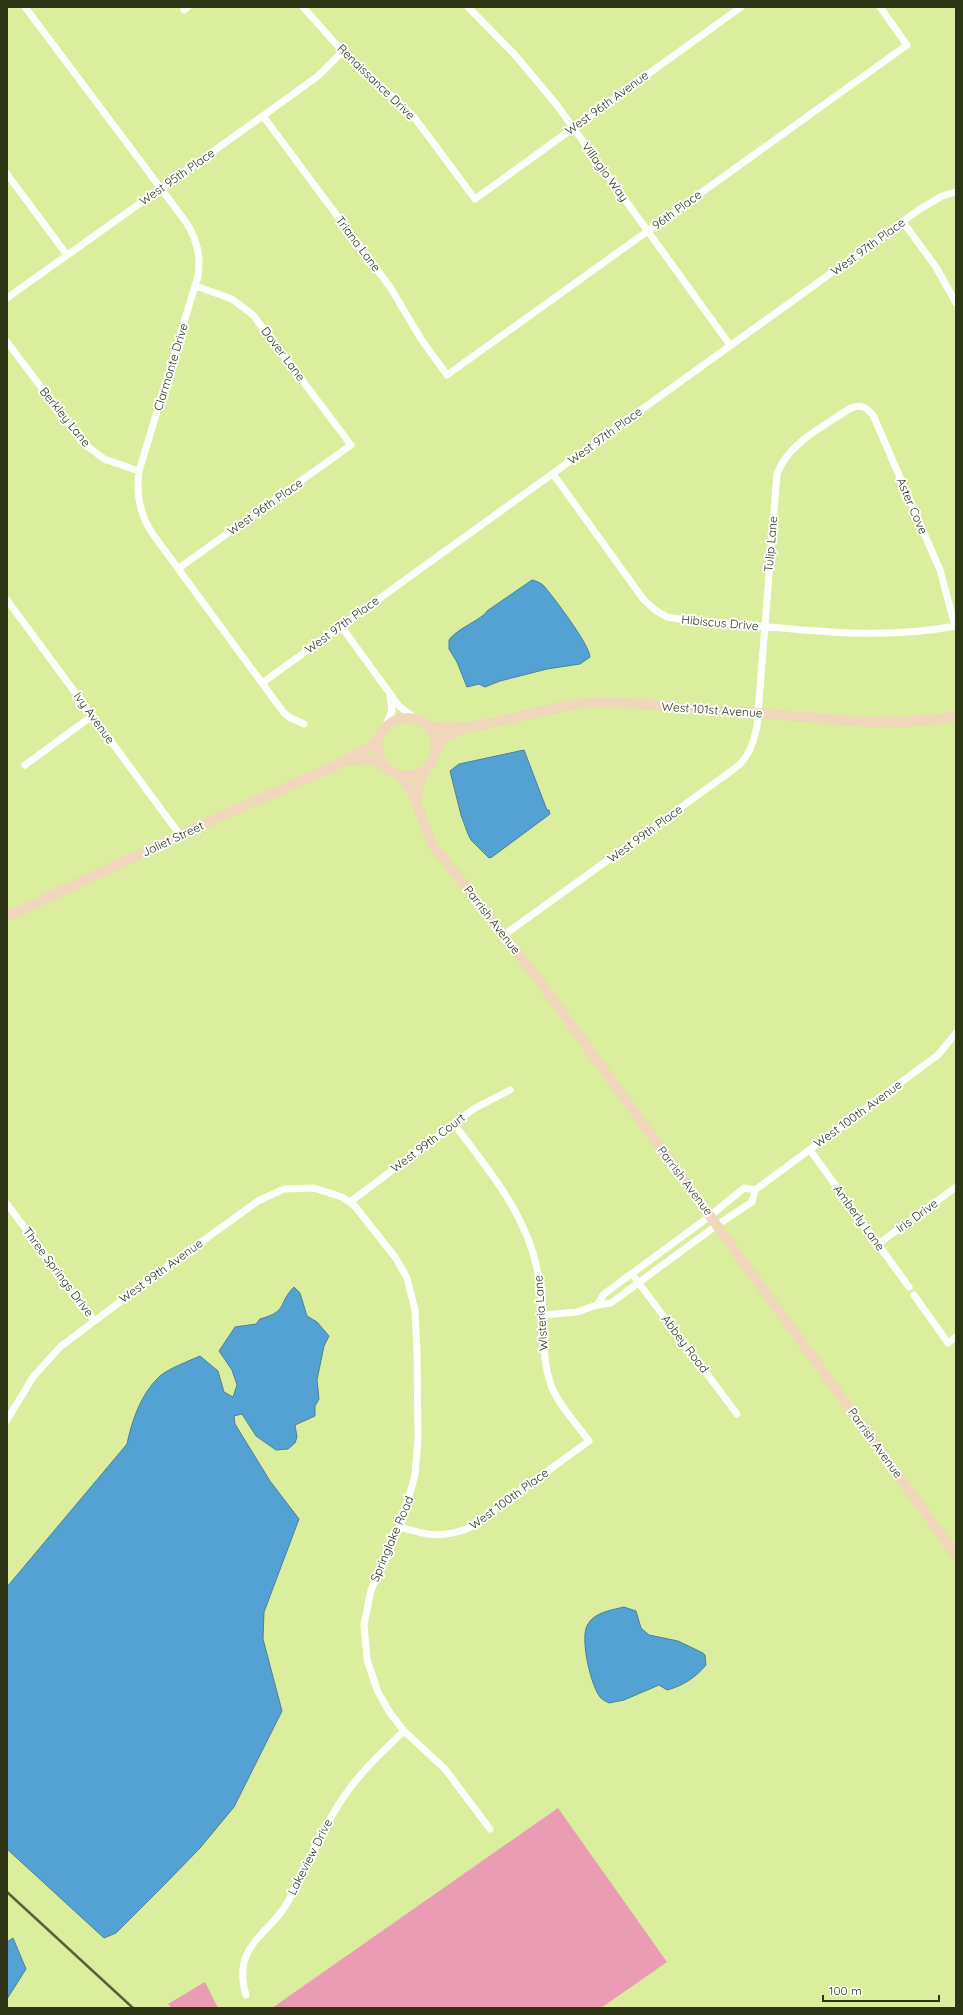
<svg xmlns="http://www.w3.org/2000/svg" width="963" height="2015" font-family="Quicksand,sans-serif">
<rect width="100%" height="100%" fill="#dbee9d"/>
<path fill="#e99cb4" d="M558,1808L667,1962L601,2008H272Z
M205,1982L218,2008H172L168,2004Z"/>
<path fill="#54a2d4" stroke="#49819a" d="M532,580C536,581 539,582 543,585C552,595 590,645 590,657L580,664L547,669L500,681L485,687L479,684L467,687L457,662L449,649V640C456,629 483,619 487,611Z
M524,750L547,810H549L550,814L492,857L489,858L471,840L468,834L461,815L450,771L459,764Z
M294,1287L300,1293L307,1316L317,1322L329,1336L324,1346L317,1380L319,1399L315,1406V1416L295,1425L297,1437L295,1443L288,1449L276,1450L256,1436L242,1414L234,1416L235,1424L270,1481L299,1519L264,1612L263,1639L282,1711L234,1807L200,1848L165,1884L116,1933L104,1938L7,1849V1587L127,1444C132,1420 141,1394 159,1377C167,1369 189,1361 200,1356L218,1371L224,1392L233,1397L237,1385L232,1370L219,1351L235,1327L256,1324L260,1319C289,1311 277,1304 294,1287Z
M624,1607L636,1611L641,1628L649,1635L678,1641L703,1653L705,1655L706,1665C696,1677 683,1686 667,1690L659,1685L624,1700L609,1703C607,1702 603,1700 601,1698C591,1688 579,1636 588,1624C595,1612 612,1610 624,1607Z
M13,1938L26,1969L7,1999V1942Z"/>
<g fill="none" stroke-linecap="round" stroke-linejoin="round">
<path stroke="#fff" stroke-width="7" d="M25,7L186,222C197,239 201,257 198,276L139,471C136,493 139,513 152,533L284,713L289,717L304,724
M303,7L336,44L414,117L475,199L741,7
M468,7L515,55L556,104L730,345
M184,10L188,7
M263,116L390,287L421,339L447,375L907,45L880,7
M7,174L67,255
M903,222L936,267L956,303
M7,298L271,110L318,76L343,51
M7,342L83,443L104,459L139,471
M553,474L644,600L655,610L667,617C694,622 722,623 749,625C818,632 887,639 956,626
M179,568L351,445L253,315L232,299L196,286
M7,600L180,835
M341,626L399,706L416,719
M262,683L920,209L942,196L956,192
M385,727L392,711L390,696
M25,765L92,716
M504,935L734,769C749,758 753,744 757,726L777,474C788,443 823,427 849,409C860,404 865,406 873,415L940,570L955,626
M810,1150L909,1287
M350,1202L475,1108L510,1090
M7,1204L94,1321
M878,1244L956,1187
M635,1278L737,1414
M914,1295L948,1343L956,1337
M597,1305L604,1294L710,1216L744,1188L755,1190
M543,1315L577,1312L597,1305L611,1303L717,1225L752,1202L755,1190L938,1055L956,1033
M7,1420L33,1377L60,1347L161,1271L258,1201L284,1189L314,1188L342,1197L354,1205L395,1257L407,1278L415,1310L417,1352L418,1439L415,1475L403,1518L371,1590L364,1624L367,1660L378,1692L390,1713L404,1731L445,1769L490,1829
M399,1527C426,1535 441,1539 469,1528L589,1441C576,1423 559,1406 551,1385C543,1363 544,1340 543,1316C542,1295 539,1274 533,1253C518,1204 484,1164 454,1124
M246,1995C242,1982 241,1969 246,1956C254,1937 273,1925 284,1908C305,1874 318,1835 341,1801C358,1774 381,1753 404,1731"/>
<path stroke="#f0d6bb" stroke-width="10" d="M378 747a29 29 0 1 1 58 0a29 29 0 1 1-58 0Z
M426,725C472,738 542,705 592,703C619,702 646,705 673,707C701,710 729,711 758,713C824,719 890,728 956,717
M436,752L445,737L462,729
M351,761L370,759L385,766
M397,774C419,791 420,822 433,845L541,983L956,1555
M417,800L419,783L426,769
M7,917L180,835L339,764L370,747L380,736"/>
<path stroke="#596336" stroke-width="2.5" d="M7,1892L133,2008"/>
</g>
<g text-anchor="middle" stroke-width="4" stroke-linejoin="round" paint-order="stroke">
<g font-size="12" fill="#2e3514" stroke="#fff">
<text transform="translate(376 82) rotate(44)" y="4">Renaissance Drive</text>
<text transform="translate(607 103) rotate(-36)" y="4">West 96th Avenue</text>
<text transform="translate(605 172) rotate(54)" y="4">Villagio Way</text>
<text transform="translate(177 177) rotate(-35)" y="4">West 95th Place</text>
<text transform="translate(677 210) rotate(-36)" y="4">96th Place</text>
<text transform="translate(358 244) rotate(53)" y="4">Triana Lane</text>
<text transform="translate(868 247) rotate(-36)" y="4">West 97th Place</text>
<text transform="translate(283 354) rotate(53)" y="4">Dover Lane</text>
<text transform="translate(171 367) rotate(-73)" y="4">Clarmonte Drive</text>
<text transform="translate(65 417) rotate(51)" y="4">Berkley Lane</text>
<text transform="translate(605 436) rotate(-36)" y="4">West 97th Place</text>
<text transform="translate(912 506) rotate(67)" y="4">Aster Cove</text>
<text transform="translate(265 507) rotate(-35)" y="4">West 96th Place</text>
<text transform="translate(771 544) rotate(-85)" y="4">Tulip Lane</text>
<text transform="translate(720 623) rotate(5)" y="4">Hibiscus Drive</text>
<text transform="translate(342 625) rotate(-36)" y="4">West 97th Place</text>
<text transform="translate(712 710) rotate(4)" y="4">West 101st Avenue</text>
<text transform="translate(94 718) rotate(54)" y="4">Ivy Avenue</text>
<text transform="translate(645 834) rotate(-36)" y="4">West 99th Place</text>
<text transform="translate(173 839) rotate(-25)" y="4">Joliet Street</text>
<text transform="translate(492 920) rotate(52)" y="4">Parrish Avenue</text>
<text transform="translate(858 1114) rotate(-36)" y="4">West 100th Avenue</text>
<text transform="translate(428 1143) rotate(-37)" y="4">West 99th Court</text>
<text transform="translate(685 1181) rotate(53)" y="4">Parrish Avenue</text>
<text transform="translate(917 1216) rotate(-36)" y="4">Iris Drive</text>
<text transform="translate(859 1218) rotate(54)" y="4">Amberly Lane</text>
<text transform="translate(161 1271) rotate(-36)" y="4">West 99th Avenue</text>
<text transform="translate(58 1272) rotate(53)" y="4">Three Springs Drive</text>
<text transform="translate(541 1313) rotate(-94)" y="4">Wisteria Lane</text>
<text transform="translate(685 1344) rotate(53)" y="4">Abbey Road</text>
<text transform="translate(875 1443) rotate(54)" y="4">Parrish Avenue</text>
<text transform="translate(509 1499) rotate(-36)" y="4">West 100th Place</text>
<text transform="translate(392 1539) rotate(-67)" y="4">Springlake Road</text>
<text transform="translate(310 1857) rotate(-63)" y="4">Lakeview Drive</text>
</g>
</g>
<rect width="963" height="2015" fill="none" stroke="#2e3514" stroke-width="16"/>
<path d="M823 1995v6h116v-6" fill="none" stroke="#2e3514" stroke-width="2"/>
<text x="829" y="1995" font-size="12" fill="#2e3514" stroke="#ffffff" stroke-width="3" paint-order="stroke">100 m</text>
</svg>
